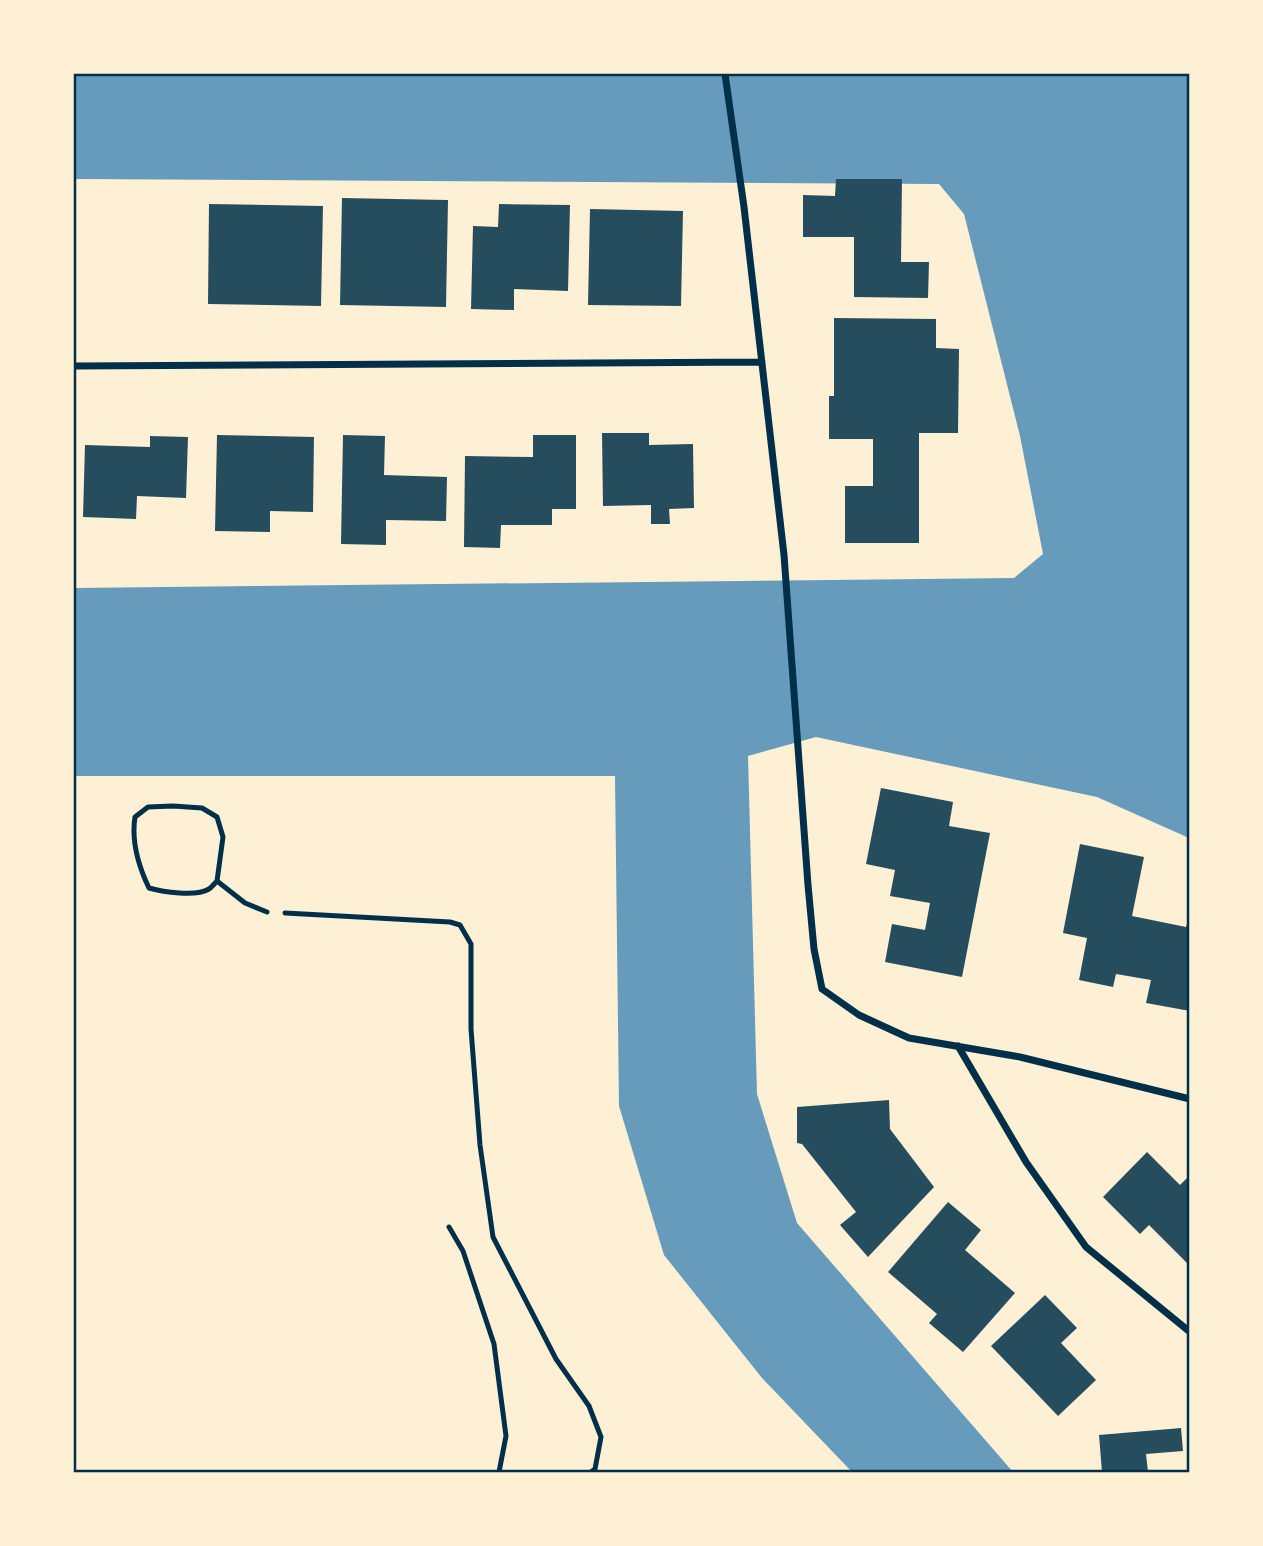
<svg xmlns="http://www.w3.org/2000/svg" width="1263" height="1546" font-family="Cabin,sans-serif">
<rect width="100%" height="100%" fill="#fdf0d5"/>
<path fill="#669bbc" d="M74,74H1189V838L1097,797L816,737L748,756L757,1094L797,1223L1013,1472H852L762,1378L664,1255L619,1106L615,776H74V588L1014,578L1043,554L1020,436L964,214L939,184L74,179Z"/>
<path fill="#264d5e" d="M836,179H902L901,262H929L928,298L854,297V237H803V195L835,196Z
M342,198L448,200L446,307L340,305Z
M209,204L323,206L321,306L208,304Z
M499,204L570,205L568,291L514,289V310L471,309L473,226L498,227Z
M590,209L683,211L681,306L588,305Z
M834,318L936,319V348L959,349L958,433H919V543H845V486H873V439H829V396H834Z
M602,433H649V445L693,444L694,508L669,509L670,524H651V505L603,506Z
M217,435L314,437L313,512L270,511V532L215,531Z
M343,435L385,436L384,475L447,477L446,521L386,520V545L341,544Z
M533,435H576V509H552V525H501L500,548L464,547L465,456L533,457Z
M150,436L188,437L186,498L137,496L136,519L83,517L85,445L150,447Z
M881,788L953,802L949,826L990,833L962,977L885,962L892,924L925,930L930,903L890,896L895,870L866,864Z
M1080,844L1144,857L1132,916L1186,927L1190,915V1011L1146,1003L1151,980L1116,974L1113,987L1079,980L1087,938L1063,933Z
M889,1100L890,1129L934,1187L868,1257L840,1225L856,1212L802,1144L797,1143V1107Z
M1147,1152L1180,1185L1190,1175V1266L1149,1225L1140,1234L1103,1197Z
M948,1202L981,1230L965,1250L1015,1293L963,1352L929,1323L937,1314L888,1272Z
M1045,1295L1077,1328L1061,1343L1096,1380L1058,1416L991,1346Z
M1181,1428L1183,1451L1146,1454L1148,1472H1102L1099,1435Z"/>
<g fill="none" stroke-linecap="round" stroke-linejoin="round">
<path stroke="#003049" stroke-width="5" d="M217,881C215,883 212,887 209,889C196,897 163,892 149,888C138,865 131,842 135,817L148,807L173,806L202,808L217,817L223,837L217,881L245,903L267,912
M285,913L450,922L460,925L471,944V1029L480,1145L493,1237L556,1359L589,1406L601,1437L595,1469L591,1472
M449,1227L463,1251L494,1344L506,1436L499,1472"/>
<path stroke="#003049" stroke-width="7" d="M725,74L744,207L784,555L808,885L814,949L822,989L859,1015L909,1038L1020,1057L1190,1099
M74,366L762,362
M958,1046L1026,1162L1086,1247L1190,1332"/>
</g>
<rect width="1263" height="1546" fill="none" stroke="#fdf0d5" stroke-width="150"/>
<rect x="75" y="75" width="1113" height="1396" fill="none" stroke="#003049" stroke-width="2.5"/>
</svg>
